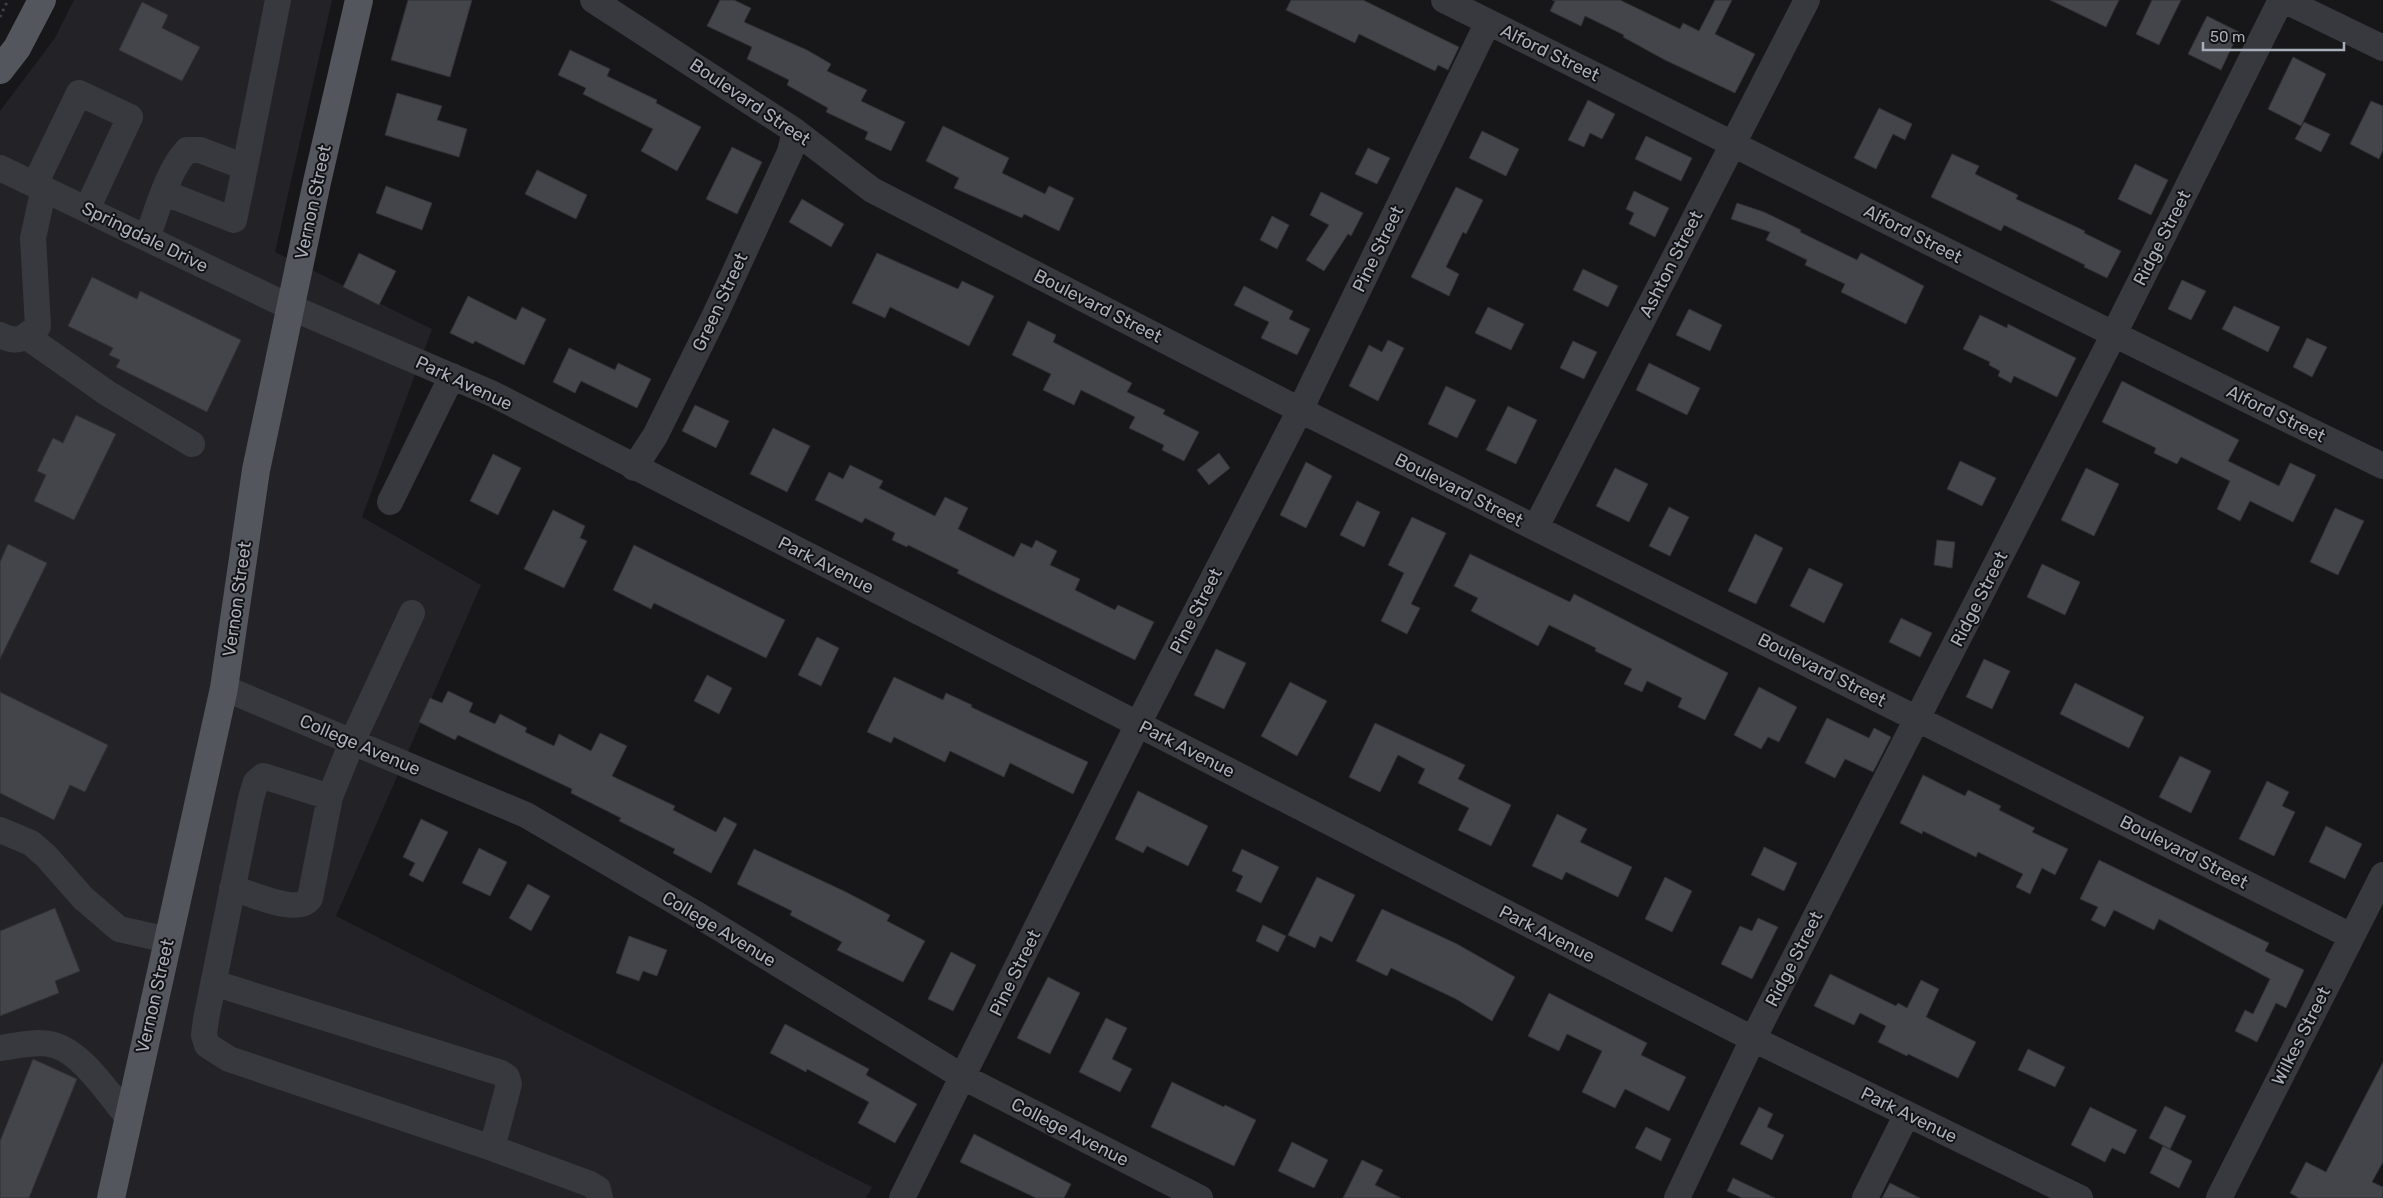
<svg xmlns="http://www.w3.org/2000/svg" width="2383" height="1198" font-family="Rubik,sans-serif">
<rect width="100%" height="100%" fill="#171719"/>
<path fill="#232327" d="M74,0H332L275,252L432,329L362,517L481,585L336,916L872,1187L866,1198H0V111L55,38Z"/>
<path fill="#43454a" stroke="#313136" d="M408,0H472L450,77L391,60Z
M720,0H734L751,8L744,22L807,50L831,64L827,71L867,90L861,101L905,122L891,151L865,139L868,132L826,112L828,108L787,85L789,80L747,59L752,47L707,26Z
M1291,0H1363L1459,47L1448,70L1438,65L1435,71L1359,34L1355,43L1286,10Z
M1552,0H1620L1680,29L1683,23L1699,31L1715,0H1732L1715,34L1755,54L1735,93L1665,60L1623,37L1624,35L1585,16L1581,26L1550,11L1555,1Z
M2050,0H2119L2106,27Z
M2152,0H2181L2159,45L2136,34Z
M142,2L168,15L162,28L200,47L182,81L119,50Z
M2207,16L2239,32L2221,70L2188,54Z
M570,50L610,69L607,76L657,100L656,103L701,127L677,171L641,151L653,129L583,94L586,88L558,75Z
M2293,57L2326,74L2301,126L2268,109Z
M397,93L442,106L437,120L467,129L459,157L385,135Z
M1588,100L1615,114L1602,139L1590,133L1584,147L1568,140Z
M2371,101L2383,106V150L2379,159L2350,144Z
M1879,108L1912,124L1905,140L1893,134L1876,169L1854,158Z
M2304,122L2330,134L2321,152L2295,139Z
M943,126L1009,158L1002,173L1045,194L1049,186L1074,198L1059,231L1024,214L1022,218L954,188L959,178L926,161Z
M1482,131L1519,149L1506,176L1469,158Z
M1646,136L1692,158L1681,181L1635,159Z
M732,147L762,162L737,214L706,199Z
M1368,148L1390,158L1377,184L1355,174Z
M1952,154L1979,166L1975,174L2018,195L2016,199L2085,231L2084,233L2121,251L2107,278L2084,267L2085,265L2004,225L2001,231L1931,197Z
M2135,164L2168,180L2151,215L2118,199Z
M537,170L587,195L576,219L525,194Z
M386,186L432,203L422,230L376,213Z
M1456,187L1483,200L1466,234L1463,232L1446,267L1459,274L1449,296L1411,277Z
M1634,191L1669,208L1655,237L1629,224L1634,213L1626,209Z
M1321,192L1363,213L1351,236L1348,234L1324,271L1306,260L1329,225L1310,215Z
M802,199L844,224L831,247L789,222Z
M1737,203L1764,212L1801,230L1800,232L1857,260L1861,253L1924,286L1906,324L1841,292L1845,284L1805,265L1807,260L1766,240L1770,232L1731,219Z
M1272,216L1289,225L1277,249L1260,240Z
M359,253L396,271L379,305L343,287Z
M877,253L958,289L962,281L994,296L969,346L890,307L885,318L852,303Z
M1583,269L1618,286L1608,307L1573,290Z
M92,277L137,299L140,291L241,340L207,412L116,367L120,360L109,355L113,348L68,326Z
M2182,280L2206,291L2191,320L2168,309Z
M1244,286L1293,311L1289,319L1310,329L1297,355L1261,338L1269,322L1234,305Z
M468,296L516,320L522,307L546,319L524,365L475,341L473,344L450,333Z
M2234,306L2280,327L2268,352L2222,329Z
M1488,307L1524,324L1511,350L1475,333Z
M1689,309L1722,325L1710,351L1676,335Z
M1980,315L2007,328L2008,324L2076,358L2057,397L2014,376L2011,383L1998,376L2000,371L1989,365L1990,362L1963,349Z
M1028,321L1056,335L1053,342L1132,383L1127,392L1165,410L1163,414L1199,432L1184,461L1162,450L1164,445L1129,428L1135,417L1081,390L1074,405L1043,390L1051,374L1012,355Z
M2307,338L2327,347L2312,377L2293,367Z
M1388,340L1404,348L1378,401L1349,386L1369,345L1382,352Z
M1573,341L1597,352L1584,379L1560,368Z
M569,348L615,370L618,363L651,379L637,408L581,381L575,393L553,382Z
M1649,363L1700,388L1687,415L1636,390Z
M2122,381L2239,440L2228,461L2279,486L2290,463L2316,475L2293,522L2250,501L2240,521L2217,509L2230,481L2181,457L2177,464L2154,453L2156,448L2102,422Z
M1446,386L1476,400L1457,438L1428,424Z
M695,405L729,421L716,448L682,431Z
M1508,406L1537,420L1516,464L1486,450Z
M76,415L116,434L74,520L34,501L46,475L37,471L53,438L63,443Z
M773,428L810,446L787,492L750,474Z
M1219,453L1230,468L1209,485L1197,470Z
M493,454L521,468L498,515L470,501Z
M1960,461L1996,478L1982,506L1947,489Z
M1306,462L1332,476L1306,528L1280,515Z
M850,465L883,481L879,488L935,516L945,497L968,508L958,529L1014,557L1021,543L1032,548L1036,540L1057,551L1050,565L1080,579L1075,590L1115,610L1118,605L1154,622L1135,660L997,593L957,573L959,570L908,545L907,547L892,540L895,533L865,518L862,523L815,500L829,472L843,479Z
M1615,468L1648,484L1629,522L1596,506Z
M2086,468L2119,484L2094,536L2061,520Z
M1357,501L1380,512L1364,547L1340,535Z
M1669,507L1689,517L1670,556L1649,546Z
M2335,508L2364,521L2338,575L2310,562Z
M553,510L585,526L580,538L587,541L564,588L524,569Z
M1412,517L1446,533L1411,604L1420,608L1407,634L1381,621L1404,573L1388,565Z
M1755,534L1783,548L1756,604L1728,591Z
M1937,540L1955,542L1952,568L1934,565Z
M8,544L47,563L0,659V562Z
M634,545L785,620L766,658L654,603L651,609L613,590Z
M1470,554L1570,602L1574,594L1728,673L1705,720L1678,707L1682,698L1647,681L1642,692L1624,684L1632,669L1595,651L1596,648L1549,625L1538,646L1471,611L1478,598L1454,586Z
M2042,564L2080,582L2065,615L2027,597Z
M1809,568L1843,584L1824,623L1790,606Z
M1901,618L1932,633L1920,657L1889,642Z
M817,637L839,648L821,686L798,675Z
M1216,649L1246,663L1224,709L1194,695Z
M1984,659L2010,671L1992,709L1966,697Z
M707,675L732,688L719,714L694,701Z
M894,677L943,700L946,693L972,705L971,707L1088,762L1073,794L1010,763L1004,777L950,751L945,762L894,737L891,743L867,732Z
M1290,682L1327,701L1297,756L1261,736Z
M2075,683L2144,717L2129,748L2060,714Z
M1759,687L1797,707L1779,742L1768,737L1761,749L1734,735Z
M448,691L473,703L469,712L495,724L500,714L527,728L525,732L554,746L559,734L591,751L600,733L627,746L612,776L675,806L673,810L716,832L724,817L737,824L711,873L673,853L675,849L619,821L621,818L571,793L572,789L458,735L455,740L419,722L430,698L442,703Z
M0,692L108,745L85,792L70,785L54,820L0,793Z
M1827,718L1869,738L1874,728L1891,737L1873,772L1845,759L1835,778L1805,763Z
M1375,723L1465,765L1458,779L1511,805L1491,846L1458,830L1469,808L1418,783L1425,769L1398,755L1380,792L1349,777Z
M2180,756L2211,771L2191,813L2159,797Z
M1923,775L1965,796L1968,790L2001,806L1999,810L2035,828L2032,832L2068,849L2055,875L2042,868L2030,894L2016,887L2023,874L1978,852L1976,857L1923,831L1922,834L1900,823Z
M2267,781L2289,792L2282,806L2295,812L2274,856L2239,839Z
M1138,791L1208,826L1188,866L1147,846L1143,853L1115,839Z
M1557,814L1587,829L1580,842L1632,867L1618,897L1566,872L1562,880L1532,866Z
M421,819L448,832L423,882L409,875L415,863L403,857Z
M2326,826L2362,844L2345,879L2309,862Z
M1764,847L1797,863L1784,891L1751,875Z
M479,848L507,862L490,896L462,883Z
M754,849L844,891L890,915L887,921L925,941L903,982L837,950L842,942L790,915L792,911L737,884Z
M1242,849L1279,867L1261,903L1236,891L1243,876L1232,871Z
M2099,860L2269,943L2265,951L2304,970L2286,1008L2276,1003L2257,1042L2235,1031L2245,1010L2253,1014L2270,979L2159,919L2154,930L2114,910L2105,927L2091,920L2098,907L2080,899Z
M1317,877L1355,895L1332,942L1320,936L1315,948L1288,935Z
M1665,877L1692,891L1672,932L1645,919Z
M528,884L550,896L531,931L509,918Z
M55,908L80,971L55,981L59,993L0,1016V931Z
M1382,909L1457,944L1515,977L1492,1021L1456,999L1391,968L1387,976L1356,961Z
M1758,918L1778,927L1752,979L1721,964L1740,926L1752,931Z
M1263,925L1286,936L1278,952L1256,941Z
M629,936L667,950L657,976L643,971L639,981L616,973Z
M951,952L976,965L953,1011L928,999Z
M1830,974L1896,1006L1898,1003L1907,1008L1921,980L1939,989L1926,1017L1976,1042L1958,1078L1908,1054L1907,1056L1878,1042L1886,1026L1860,1013L1854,1025L1814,1006Z
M1048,977L1080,993L1050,1054L1017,1038Z
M1549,993L1647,1043L1641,1055L1686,1077L1669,1111L1625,1089L1615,1108L1582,1092L1602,1051L1567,1034L1559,1051L1528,1036Z
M1106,1018L1127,1028L1112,1059L1132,1069L1120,1092L1079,1072Z
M785,1024L869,1069L866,1075L917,1104L895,1143L858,1123L869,1102L807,1069L806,1072L770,1053Z
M2028,1049L2065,1067L2055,1087L2018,1070Z
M33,1059L77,1079L29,1198H0V1141Z
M2383,1062V1162L2372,1182L2383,1187V1198H2299L2290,1193L2306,1162L2326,1172Z
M1172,1082L1224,1107L1225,1105L1256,1120L1234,1166L1151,1127Z
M2165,1106L2186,1116L2170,1149L2149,1138Z
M1759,1107L1773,1114L1767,1127L1784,1135L1772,1160L1740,1144Z
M2090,1107L2137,1130L2125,1154L2112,1148L2105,1162L2071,1145Z
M1646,1127L1671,1139L1661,1161L1635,1148Z
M974,1134L1071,1184L1064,1198H1036L960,1162Z
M1292,1142L1328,1160L1314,1188L1278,1171Z
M2163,1146L2192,1161L2179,1188L2150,1173Z
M1362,1160L1383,1170L1375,1185L1401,1198H1343Z
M1733,1178L1775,1198H1742L1727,1191Z
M1890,1183L1920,1198H1882Z"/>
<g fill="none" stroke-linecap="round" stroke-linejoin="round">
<path stroke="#3e4046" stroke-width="3" stroke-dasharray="2.5 4" stroke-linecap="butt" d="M0,17L8,0"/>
<path stroke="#38393f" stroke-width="26" d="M593,0L795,131L872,190L1300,410L2351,936
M1444,0C1757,155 2068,314 2383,466
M2284,0L2383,48
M245,167L278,0
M0,168L290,307L493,394L1753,1039L2080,1198
M35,184L79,93L130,117L87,209
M147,238C157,211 168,170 187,150H200L245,167L234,220L165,193
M0,335C19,344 22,339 38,326L33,238L44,188
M26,336L107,393L192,444
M634,468L655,436L715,315L790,152L795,131
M390,502L452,376
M1536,527L1807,0
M412,613L352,742L330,797L263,776L256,782L251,798L206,1019L204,1035L207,1045L229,1059L492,1148L590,1184L598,1189L600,1198
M224,688L526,815L698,915L963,1077L1200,1198
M0,830L31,843L46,856L83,898L119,929L168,940
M232,888C250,893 298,916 310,898L330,797
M214,983L501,1073L507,1077L509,1084L492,1148
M0,1048C16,1046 38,1040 54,1045C83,1053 109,1095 128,1117
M902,1198L1138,724L1300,410L1488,22
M1677,1198L1753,1039L2113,336L2281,0
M1865,1198L1907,1114
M2219,1198L2383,875"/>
<path stroke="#54565e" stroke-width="28" d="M0,70L17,48L42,0
M111,1198L224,688L256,470L317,182L359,0"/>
</g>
<g text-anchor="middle" stroke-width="4" stroke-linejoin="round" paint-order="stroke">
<g font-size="18" fill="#a9afba" stroke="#121215">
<text transform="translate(1550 53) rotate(26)" y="6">Alford Street</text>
<text transform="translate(750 102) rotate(34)" y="6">Boulevard Street</text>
<text transform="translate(313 202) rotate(-78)" y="6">Vernon Street</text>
<text transform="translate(1913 234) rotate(27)" y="6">Alford Street</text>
<text transform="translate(145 237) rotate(26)" y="6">Springdale Drive</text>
<text transform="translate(2162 238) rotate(-63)" y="6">Ridge Street</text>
<text transform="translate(1378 249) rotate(-64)" y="6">Pine Street</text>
<text transform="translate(1671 264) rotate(-63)" y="6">Ashton Street</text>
<text transform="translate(720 302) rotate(-65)" y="6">Green Street</text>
<text transform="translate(1098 306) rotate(27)" y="6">Boulevard Street</text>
<text transform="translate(464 383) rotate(25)" y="6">Park Avenue</text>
<text transform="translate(2276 414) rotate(26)" y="6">Alford Street</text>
<text transform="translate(1459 490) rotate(27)" y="6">Boulevard Street</text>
<text transform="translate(826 565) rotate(27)" y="6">Park Avenue</text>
<text transform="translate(237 599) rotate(-82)" y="6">Vernon Street</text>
<text transform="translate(1979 599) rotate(-63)" y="6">Ridge Street</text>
<text transform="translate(1196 611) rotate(-63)" y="6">Pine Street</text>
<text transform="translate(1822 670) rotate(27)" y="6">Boulevard Street</text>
<text transform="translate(360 745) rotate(23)" y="6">College Avenue</text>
<text transform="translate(1187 749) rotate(27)" y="6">Park Avenue</text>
<text transform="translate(2184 852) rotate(27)" y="6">Boulevard Street</text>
<text transform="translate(719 929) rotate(31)" y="6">College Avenue</text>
<text transform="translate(1547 934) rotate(27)" y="6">Park Avenue</text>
<text transform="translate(1794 959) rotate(-63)" y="6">Ridge Street</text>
<text transform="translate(1015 973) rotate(-64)" y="6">Pine Street</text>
<text transform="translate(155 996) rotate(-77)" y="6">Vernon Street</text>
<text transform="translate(2301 1036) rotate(-63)" y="6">Wilkes Street</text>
<text transform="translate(1909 1115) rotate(26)" y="6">Park Avenue</text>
<text transform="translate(1070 1132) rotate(27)" y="6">College Avenue</text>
</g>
</g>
<path d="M2203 42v8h141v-8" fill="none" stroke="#a9afba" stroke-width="2.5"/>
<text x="2210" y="42" font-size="15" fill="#a9afba" stroke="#121215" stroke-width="4" paint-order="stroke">50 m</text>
</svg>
